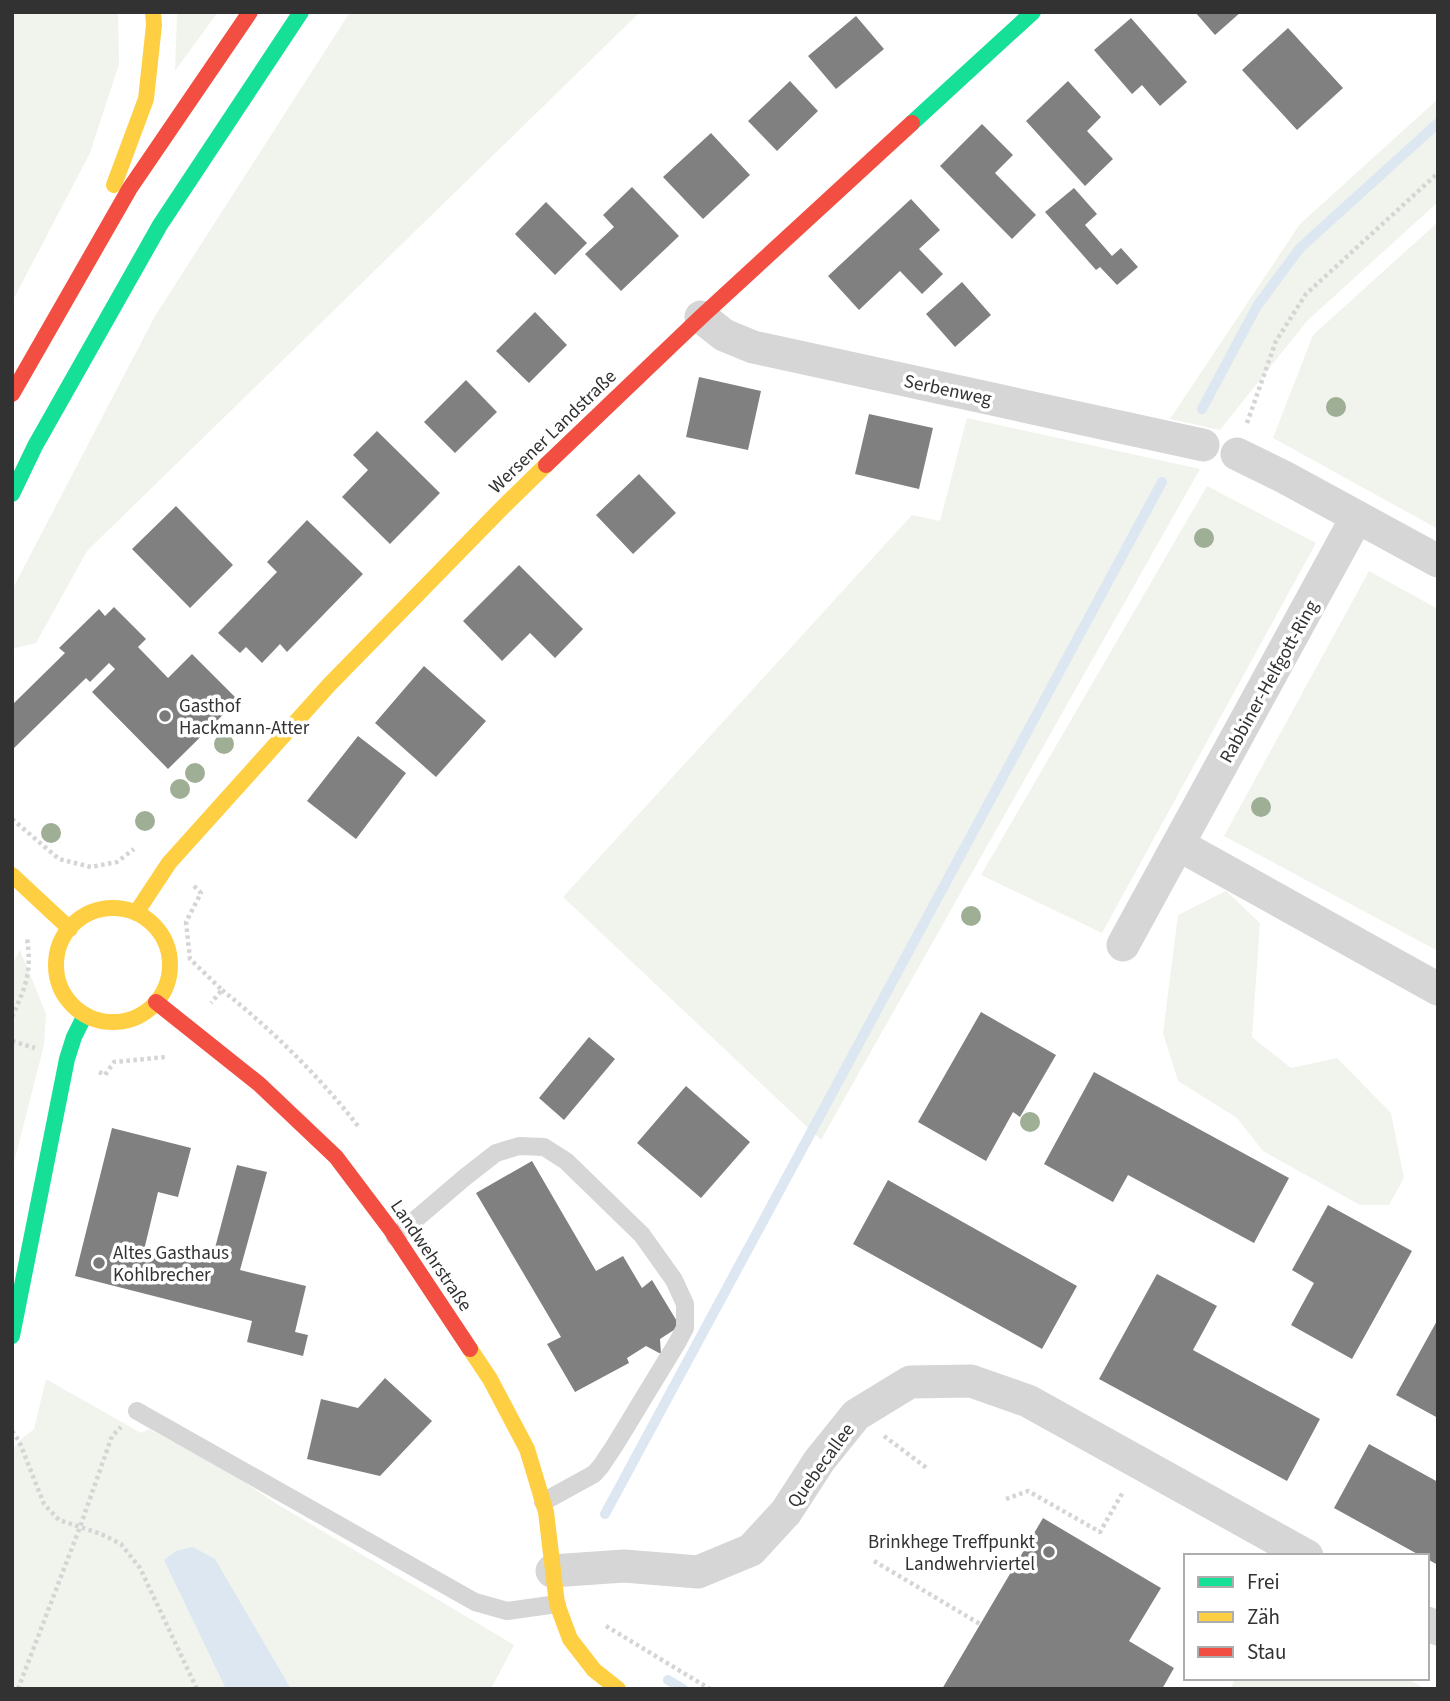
<svg xmlns="http://www.w3.org/2000/svg" width="1450" height="1701" font-family="'Source Sans 3',sans-serif">
<rect width="100%" height="100%" fill="#fff"/>
<path fill="#f0f4ed" d="M12,12H118L119,64L90,153L12,302Z
M177,12H218L175,71Z
M350,12H640L87,551L36,643L12,649V590L155,316Z
M1438,99V202L1307,321L1220,430L1170,419L1300,224Z
M1438,222V529L1273,438L1313,335Z
M967,418L1200,469L821,1140L563,897L912,515L940,521Z
M1207,486L1316,543L1102,933L981,875Z
M1369,571L1438,609V951L1224,836Z
M1226,891L1260,923L1252,1037L1291,1068L1337,1058L1391,1113L1404,1178L1389,1205H1360L1263,1151L1237,1118L1178,1081L1163,1033L1178,915Z
M20,950L46,1014L44,1045L12,1170V965Z
M46,1379L141,1433L149,1429L225,1469L277,1504L514,1645L491,1689H12V1450L19,1441L34,1429Z
M1236,1678H1406L1426,1689H1230Z"/>
<path fill="#dce7f2" d="M193,1547L215,1559L291,1689H226L164,1560L176,1551Z"/>
<g fill="none" stroke-linecap="round" stroke-linejoin="round">
<path stroke="#dce7f2" stroke-width="10" d="M1202,409L1257,306L1300,248L1438,123
M605,1514L1162,482
M668,1680L683,1689"/>
</g>
<path fill="#808080" d="M1195,12H1241L1215,35Z
M856,16L884,49L836,89L808,56Z
M1131,18L1187,82L1160,106L1142,85L1132,94L1094,50Z
M1288,28L1343,88L1297,130L1242,70Z
M790,81L818,111L777,151L748,121Z
M1068,81L1101,117L1087,131L1113,159L1085,186L1026,121Z
M982,124L1013,155L995,173L1036,215L1012,239L940,166Z
M711,133L750,175L703,219L663,177Z
M632,187L679,236L621,291L585,254L614,227L603,215Z
M1074,188L1097,214L1085,225L1112,256L1121,248L1138,267L1117,285L1100,267L1096,270L1045,212Z
M911,199L940,230L919,249L943,274L922,294L900,271L859,310L828,276Z
M546,202L587,243L555,275L515,234Z
M962,282L991,315L955,347L926,314Z
M535,312L567,345L529,383L496,351Z
M699,377L761,391L748,450L686,437Z
M466,380L497,412L455,453L424,422Z
M869,414L933,428L919,489L855,474Z
M377,431L440,493L390,544L342,497L368,470L353,455Z
M639,474L676,513L633,554L596,515Z
M176,506L233,565L190,608L132,549Z
M307,520L363,574L287,652L280,644L262,663L246,647L240,653L218,633L277,572L267,562Z
M519,565L583,629L555,658L530,633L502,661L463,621Z
M114,607L146,639L138,647L168,678L192,654L238,700L168,769L92,692L115,669L109,663L90,682L86,678L12,750V705L65,653L59,648L99,609L105,616Z
M424,666L486,721L436,777L375,723Z
M358,736L406,773L356,839L307,801Z
M981,1012L1056,1055L1020,1117L1013,1112L986,1161L918,1122Z
M589,1037L615,1059L564,1120L539,1098Z
M1094,1072L1289,1178L1254,1243L1128,1175L1113,1202L1044,1164Z
M686,1086L750,1142L701,1198L637,1143Z
M112,1128L191,1148L178,1197L158,1192L145,1246L211,1263L237,1165L267,1172L240,1270L306,1286L295,1332L308,1335L303,1356L247,1342L252,1321L75,1276Z
M532,1161L596,1271L623,1256L642,1288L652,1280L678,1323L677,1328L660,1339L661,1354L646,1346L627,1358L629,1363L575,1392L547,1344L561,1337L476,1193Z
M888,1180L1077,1286L1042,1349L853,1244Z
M1328,1205L1412,1251L1352,1359L1291,1325L1314,1283L1292,1270Z
M1157,1274L1217,1306L1193,1350L1320,1419L1287,1481L1099,1379Z
M1438,1319V1418L1396,1395Z
M385,1378L432,1421L380,1476L307,1459L321,1399L358,1408Z
M1369,1444L1438,1482V1565L1427,1559V1556H1421L1334,1508Z
M1043,1518L1161,1588L1129,1641L1174,1668L1162,1689H942Z"/>
<g fill="none" stroke-linecap="round" stroke-linejoin="round">
<path stroke="#d5d5d5" stroke-width="4.5" stroke-dasharray="3.5 3.5" stroke-linecap="butt" d="M1247,423L1276,341L1306,294L1438,173
M12,819L59,859L91,867L117,862L134,849
M194,886L201,893L186,922L190,959L222,990L211,1003
M222,990C272,1030 318,1075 358,1126
M12,1017C26,986 32,972 27,938
M12,1041L35,1048
M99,1072L105,1075L114,1062L166,1057
M12,1431L19,1441L44,1504L59,1520L101,1534L121,1544L140,1568L197,1689
M884,1436L928,1469
M1006,1499L1028,1491L1100,1532L1123,1492
M874,1561L980,1624
M606,1626L710,1689
M18,1689L80,1527L112,1436L121,1427"/>
<path stroke="#d6d6d6" stroke-width="18" d="M395,1237L464,1178L496,1153L519,1146L544,1147L566,1161L642,1235L674,1280L685,1304V1328L677,1343L615,1445L601,1466L594,1474L543,1502
M137,1411L475,1602L507,1611L557,1604"/>
<path stroke="#d6d6d6" stroke-width="33" d="M701,317L724,335L753,347L1203,445
M1237,454L1284,477L1438,561
M1179,845L1438,989
M1123,945L1357,517
M552,1571L624,1566L698,1572L751,1550L786,1512L819,1461L856,1415L910,1382L971,1381L1028,1401L1307,1556
M1427,1623L1438,1629"/>
<path stroke="#16e098" stroke-width="16" d="M912,123L1033,12
M12,494L35,446L160,225L301,12
M12,1336L67,1059L74,1037L85,1015"/>
<path stroke="#ffcf43" stroke-width="16" d="M114,185L146,99L154,25L153,12
M12,875L70,929
M56 965a57 57 0 1 1 114 0a57 57 0 1 1-114 0Z
M136,913L169,863L329,685L504,506L546,465
M470,1349L490,1379L527,1449L546,1512L557,1604L570,1639L594,1670L618,1689"/>
<path stroke="#f24e42" stroke-width="16" d="M12,394L130,188L250,12
M546,465L701,317L912,123
M156,1002L259,1084L336,1157L391,1230L470,1349"/>
</g>
<g fill="#9eaf95">
<circle cx="1336" cy="407" r="10"/>
<circle cx="1204" cy="538" r="10"/>
<circle cx="224" cy="744" r="10"/>
<circle cx="195" cy="773" r="10"/>
<circle cx="180" cy="789" r="10"/>
<circle cx="1261" cy="807" r="10"/>
<circle cx="145" cy="821" r="10"/>
<circle cx="51" cy="833" r="10"/>
<circle cx="971" cy="916" r="10"/>
<circle cx="1030" cy="1122" r="10"/>
</g>
<g fill="#7a7a7a" stroke="#fff" stroke-width="2.5">
<circle cx="165" cy="716" r="7"/>
<circle cx="99" cy="1263" r="7"/>
<circle cx="1049" cy="1552" r="7"/>
</g>
<g text-anchor="middle" stroke-width="7" stroke-linejoin="round" paint-order="stroke">
<g font-size="19" fill="#323232" stroke="#fff">
<text transform="translate(948 389) rotate(12)" y="7">Serbenweg</text>
<text transform="translate(552 431) rotate(-44)" y="7">Wersener Landstraße</text>
<text transform="translate(1268 681) rotate(-61)" y="7">Rabbiner-Helfgott-Ring</text>
<text transform="translate(432 1255) rotate(56)" y="7">Landwehrstraße</text>
<text transform="translate(820 1465) rotate(-54)" y="7">Quebecallee</text>
</g>
<g font-size="19" fill="#323232" stroke="#fff" text-anchor="start">
<text x="179" y="712">Gasthof<tspan x="179" dy="22">Hackmann-Atter</tspan></text>
<text x="113" y="1259">Altes Gasthaus<tspan x="113" dy="22">Kohlbrecher</tspan></text>
<text x="1035" y="1548" text-anchor="end">Brinkhege Treffpunkt<tspan x="1035" dy="22">Landwehrviertel</tspan></text>
</g>
</g>
<rect width="1450" height="1701" fill="none" stroke="#323232" stroke-width="28"/>
<rect x="1184" y="1554" width="245" height="126" fill="#ffffff" stroke="#adadad" stroke-width="2"/>
<rect x="1198" y="1577" width="35" height="10" fill="#16e098" stroke="#adadad" stroke-width="2"/>
<text x="1247" y="1589" font-size="21" fill="#323232">Frei</text>
<rect x="1198" y="1612" width="35" height="10" fill="#ffcf43" stroke="#adadad" stroke-width="2"/>
<text x="1247" y="1624" font-size="21" fill="#323232">Zäh</text>
<rect x="1198" y="1647" width="35" height="10" fill="#f24e42" stroke="#adadad" stroke-width="2"/>
<text x="1247" y="1659" font-size="21" fill="#323232">Stau</text>
</svg>
